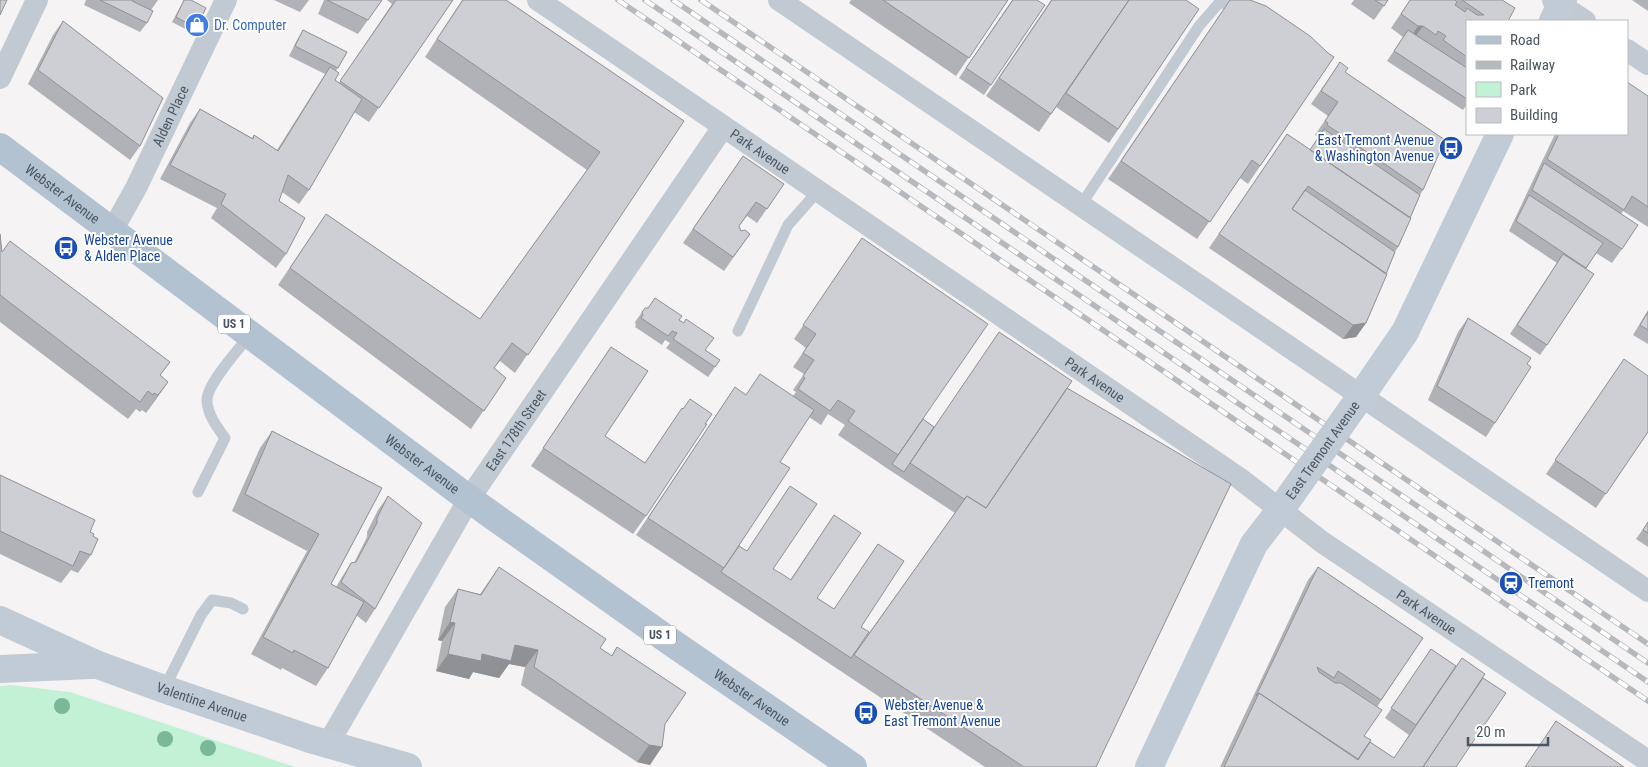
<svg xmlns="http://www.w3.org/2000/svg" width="1648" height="767" font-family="'Roboto Condensed',sans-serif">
<rect width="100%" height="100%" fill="#f5f3f3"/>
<path fill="#c3f1d5" d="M11,685L70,692L295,767H0V686Z"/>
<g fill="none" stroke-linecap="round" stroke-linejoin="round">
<path stroke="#c1cad2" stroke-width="11" d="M1081,205L1199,26L1220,2L1240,9
M738,331L788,225L818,191
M198,492L225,438C217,427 207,414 207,400C207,384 239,349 249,336
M164,689L201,615L212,600L231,603L243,609"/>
<g stroke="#c1cad2" stroke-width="22">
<path id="s1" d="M538,0L1239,478L1322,542L1648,761"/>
<path d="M779,0L1648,591"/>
<path d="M1553,0L1585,21"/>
<path d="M1627,50L1648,64"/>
<path d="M0,78L37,0"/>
<path id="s2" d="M112,231L136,188L226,0"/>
<path id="s3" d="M328,744L469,499L723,127"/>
</g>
<g stroke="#c1cbd6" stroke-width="28">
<path d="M1553,21L1563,0"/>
<path d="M1361,396L1405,332L1500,134"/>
<path id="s4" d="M0,620L98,665L164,689L310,739L408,767"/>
<path d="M0,669L91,665"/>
<path d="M1149,767L1254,544L1281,509"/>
</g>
<path stroke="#b3c2d1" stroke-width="28" id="s5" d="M0,147L469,499L668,640L853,767"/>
<g stroke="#b5b8bd" stroke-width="5.5">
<path id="rail" d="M618,0L1648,701
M645,0L1648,682
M673,0L1648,663
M701,0L1648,644"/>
</g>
<use href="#rail" stroke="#fff" stroke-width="4" stroke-dasharray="11" stroke-linecap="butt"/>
<path stroke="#c1cbd6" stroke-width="28" id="s6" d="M1281,509L1361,396"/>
</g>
<g fill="#7bb799">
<circle cx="62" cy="706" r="8"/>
<circle cx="165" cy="739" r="8"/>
<circle cx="208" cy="748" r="8"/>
</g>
<path fill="#b0b2b7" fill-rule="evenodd" d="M86,0H158L151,10L147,23L140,32L84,5Z
M184,0H191L196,28L193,33L172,22Z
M274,0H309L300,12Z
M324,0H382L358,34L318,14Z
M387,0H453L369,122L354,112L309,190L299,204L282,192L279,201L286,254L276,268L211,218L217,208L160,179L190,123L200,109L252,138L254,135L277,150L325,74L289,56L297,40L303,30L347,52L336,71L335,80L339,83L392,4Z
M462,0H506L684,121L515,373L500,361L494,368L506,378L471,429L278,285L326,214L480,319L587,170L425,57Z
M851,0H1008L956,76L849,3Z
M1012,0L1045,5L984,95L959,78Z
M1051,0L1199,9L1109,143L1056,107L1039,132L986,96Z
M1230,0L1334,57L1248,184L1240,178L1197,239L1108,179Z
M1354,0H1388L1374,20L1351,4Z
M1410,0H1502L1515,8L1467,21V104L1463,110L1387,61L1403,37L1391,28Z
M1632,0H1648V11Z
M63,21L140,146L130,160L28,84L53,35Z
M1340,62L1345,72L1423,190L1420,195L1398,247L1395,252L1366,323L1356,337L1343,339L1209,248L1287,134L1310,150L1318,137L1315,135L1328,116L1311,104Z
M1648,96V227L1623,211L1621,214L1622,249L1612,263L1596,253L1586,269L1547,345L1540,355L1510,334L1557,263L1509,231L1555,134H1627Z
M743,156L784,184L757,223L747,216L739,226L741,231L750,234L724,271L683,243Z
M0,234L2,252L170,362L160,376L168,382L146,413L142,410L140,412L136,409L128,419L0,322Z
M862,238L923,419L934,427L1065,391L1096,767H985L636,535L735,387L745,395L793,396L796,392L793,390L804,374L793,367L806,348L794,339ZM828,414L845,425L838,435L888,469L955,513L851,658L861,627L878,544L834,609L817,598L834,515L790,580L773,569L790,486L747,551L739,546L780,462L809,417L821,425Z
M645,308L679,320L705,350L720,360L708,377L666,348L670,343L665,340L662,345L635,327L636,325L635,322Z
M1648,310V344L1633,335Z
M1468,318L1527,364L1495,423L1486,437L1428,400L1458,332Z
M611,347L605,436L645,463L682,408L646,516L633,534L531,466Z
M1624,359L1648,432L1596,508L1546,474Z
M272,431L382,488L331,584L336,587L342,577L351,563H354L367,537V532L378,510L388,496L375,609L366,623L356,615L328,668L316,686L282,668L281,670L251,654L307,551L232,511L260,448Z
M0,475L90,532L93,536L91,555L78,573L71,570L61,583L0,554Z
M1648,522V547L1636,539Z
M499,567L600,648L611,656L617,647L665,724L650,765L637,762L521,685L525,667L509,664L499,678L473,672L469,679L436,671L442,641L438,640L445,607L458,589L480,594Z
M1318,567L1423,638L1377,707L1364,736L1370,742L1394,758L1409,735L1385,718L1431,649L1456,666L1483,678L1456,767H1220L1308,580Z"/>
<path fill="#909195" d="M1418,26H1423L1413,40H1409Z
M1366,323L1356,337L1343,339L1353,325Z
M168,382L156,399L146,413L158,395Z
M450,622L455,623L442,641L438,640Z
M515,645L538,650L525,667L509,664L499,678L473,672L469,679L436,671L448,654H482Z
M649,745L662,747L650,765L637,762Z"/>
<path fill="#cdcfd5" stroke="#909195" d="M0,0H7L0,15Z
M100,0H133L132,1L153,11L147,23Z
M184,0H191L206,8L196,28L176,17Z
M327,0H382L368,20Z
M396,0H453L379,108L340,81Z
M463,0H506L684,121L528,355L512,343L494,368L506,378L484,411L290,268L326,214L480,319L600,152L437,39Z
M883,0H1008L969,58Z
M1013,0H1037L1045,5L991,85L966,68Z
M1052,0H1129L1051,114L999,78Z
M1129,0H1186L1199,9L1118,129L1066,93Z
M1230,0H1250L1266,6L1310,36L1328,53L1334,57L1260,166L1252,160L1210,222L1121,161Z
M1375,0H1388L1384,6Z
M1410,0H1455L1457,2L1455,5L1465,12L1467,8L1477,15H1484L1462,0H1502L1515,8L1508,21H1467V57L1443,40L1446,36L1438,31L1436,35L1423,26H1418L1401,14Z
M63,21L163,98L140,146L38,70Z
M303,30L347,52L338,68L295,46Z
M1408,30L1467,68V99L1394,51Z
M1340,62L1348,68L1345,72L1445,140L1423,190L1327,125L1328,123L1325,121L1338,102L1321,91Z
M330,67L339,73L335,80L362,99L309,190L288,175L279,201L305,218L286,254L221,204L226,194L170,165L200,109L253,139L254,135L278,151Z
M1627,82L1648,96V207L1632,196L1624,210L1547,159L1559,134H1627Z
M1324,129L1420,195L1410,218L1310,150Z
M1287,134L1411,218L1398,247L1308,186L1292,209L1387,274L1366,323L1353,325L1219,234Z
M743,156L784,184L767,209L756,202L739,226L741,231L745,230L750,234L733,257L693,229Z
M1544,163L1638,225L1622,249L1532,190Z
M1305,190L1395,252L1386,274L1292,209Z
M1529,195L1603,243L1586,268L1516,221Z
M0,234L2,252L10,241L170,362L160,375L168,382L158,395L154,393L153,395L148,391L140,402L0,295Z
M862,238L988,324L898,455L848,421L855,411L838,400L830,411L798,389L805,378L803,376L814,360L803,353L816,334L803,325Z
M1563,254L1594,274L1547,345L1517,325Z
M655,298L682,316L679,320L684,323L686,319L714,338L705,350L720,360L715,367L673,339L677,333L672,331L668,336L641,318L643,315L642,312L645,308H648Z
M1648,312V330L1640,325Z
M1468,318L1531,358L1527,364L1531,367L1495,423L1437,386Z
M999,332L1072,381L986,508L967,496L964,499L910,463Z
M611,347L648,371L605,436L645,463L682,408L683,409L690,399L712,414L705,424H707L646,516L543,448Z
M1624,359L1648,376V432L1606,494L1555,460Z
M760,374L814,410L780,462L790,468L724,568L648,518L735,387L746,395Z
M1067,388L1231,484L1096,767H1024L854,655L967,496L986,508Z
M923,419L934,427L904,472L892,464Z
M272,431L382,488L331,584L364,602L328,668L294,650L293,653L263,637L319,534L245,494Z
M0,475L95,520L90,532L94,534L93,536L98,539L91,555L80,551L73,566L0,531Z
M790,486L817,504L773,569L782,574L791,580L834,515L861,533L817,598L834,609L878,544L904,561L861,627L869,632L851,658L721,572L739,546L747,551Z
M388,496L422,523L375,609L341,582L351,563L356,562L377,523V518Z
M1648,522V533L1643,530Z
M499,567L606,639L600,648L612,656L617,647L686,693L665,724L662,747L649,745L534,667L538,650L515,645L511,661L482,654L481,661L448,654L455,623L450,622L458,589L481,595Z
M1318,567L1423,638L1381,700L1338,671L1334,678L1317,667L1319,672L1335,683H1341L1382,710L1364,736L1371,740L1358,759L1259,693L1256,696Z
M1431,649L1456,666L1416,725L1391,708Z
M1462,658L1485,674L1423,767H1224L1259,693L1358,760L1370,742L1394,758Z
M1483,678L1506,693L1456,767H1423Z
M1556,721L1624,767H1525Z"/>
<defs>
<g id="shop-disc" transform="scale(1.25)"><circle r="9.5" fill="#3f7fe0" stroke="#fff"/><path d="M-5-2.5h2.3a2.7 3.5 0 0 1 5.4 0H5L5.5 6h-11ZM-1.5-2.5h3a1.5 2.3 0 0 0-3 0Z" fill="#fff"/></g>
<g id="bus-disc" transform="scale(1.25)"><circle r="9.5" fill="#1a4fb4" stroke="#fff"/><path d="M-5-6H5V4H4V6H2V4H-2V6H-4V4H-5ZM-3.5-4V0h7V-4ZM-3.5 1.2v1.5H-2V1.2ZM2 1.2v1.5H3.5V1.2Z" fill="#fff"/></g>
<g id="station-disc" transform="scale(1.25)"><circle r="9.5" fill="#1a4fb4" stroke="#fff"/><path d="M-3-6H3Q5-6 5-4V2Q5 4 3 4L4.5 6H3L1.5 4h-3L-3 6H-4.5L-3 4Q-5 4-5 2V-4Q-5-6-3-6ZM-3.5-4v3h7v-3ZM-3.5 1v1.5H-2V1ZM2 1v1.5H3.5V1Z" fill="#fff"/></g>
</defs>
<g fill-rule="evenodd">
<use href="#shop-disc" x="197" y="25"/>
<use href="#bus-disc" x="1451" y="148"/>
<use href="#bus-disc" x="66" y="248"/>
<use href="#station-disc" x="1511" y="583"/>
<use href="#bus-disc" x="866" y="713"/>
</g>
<g text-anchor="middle" stroke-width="4" stroke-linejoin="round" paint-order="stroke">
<g fill="#fff" stroke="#808990" stroke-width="1">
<rect x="218" y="314.5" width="32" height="19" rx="4"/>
<rect x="644" y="625.5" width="32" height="19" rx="4"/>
</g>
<g font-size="12" font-weight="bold" fill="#4a5661">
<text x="234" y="328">US 1</text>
<text x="660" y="639">US 1</text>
</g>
<g font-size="14" fill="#366cbe" stroke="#fff" text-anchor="start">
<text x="214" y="30">Dr. Computer</text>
</g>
<g font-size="14" fill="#4a5661" stroke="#fff">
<text dy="5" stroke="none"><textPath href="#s2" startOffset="129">Alden Place</textPath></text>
<text dy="5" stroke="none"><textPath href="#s1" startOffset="269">Park Avenue</textPath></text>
<text dy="5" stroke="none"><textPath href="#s5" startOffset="78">Webster Avenue</textPath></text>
<text dy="5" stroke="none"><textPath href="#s1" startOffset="674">Park Avenue</textPath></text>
<text dy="5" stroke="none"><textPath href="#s3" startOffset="366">East 178th Street</textPath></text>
<text dy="5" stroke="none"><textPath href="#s6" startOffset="72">East Tremont Avenue</textPath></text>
<text dy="5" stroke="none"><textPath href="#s5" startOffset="528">Webster Avenue</textPath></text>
<text dy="5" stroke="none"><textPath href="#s1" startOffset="1079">Park Avenue</textPath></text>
<text dy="5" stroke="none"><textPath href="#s5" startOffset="932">Webster Avenue</textPath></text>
<text dy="5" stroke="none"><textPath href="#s4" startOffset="218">Valentine Avenue</textPath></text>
</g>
<g font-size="14" fill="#164399" stroke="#fff" text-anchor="start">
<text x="1434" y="145" text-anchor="end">East Tremont Avenue<tspan x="1434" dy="16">&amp; Washington Avenue</tspan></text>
<text x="84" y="245">Webster Avenue<tspan x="84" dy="16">&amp; Alden Place</tspan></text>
<text x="1528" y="588">Tremont</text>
<text x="884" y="710">Webster Avenue &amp;<tspan x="884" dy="16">East Tremont Avenue</tspan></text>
</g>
</g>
<rect x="1466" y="20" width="162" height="115" fill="#ffffff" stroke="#b7bbc0"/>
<rect x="1476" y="36" width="25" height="8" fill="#b3c2d1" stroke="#b7bbc0"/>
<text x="1510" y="45" font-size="15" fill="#4a5661">Road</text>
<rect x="1476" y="61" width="25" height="8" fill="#b5b8bd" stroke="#b7bbc0"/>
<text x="1510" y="70" font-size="15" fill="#4a5661">Railway</text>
<rect x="1476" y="82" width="25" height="15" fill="#c3f1d5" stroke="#b7bbc0"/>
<text x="1510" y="95" font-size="15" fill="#4a5661">Park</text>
<rect x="1476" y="108" width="25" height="15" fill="#cdcfd5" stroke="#b7bbc0"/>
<text x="1510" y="120" font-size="15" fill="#4a5661">Building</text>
<path d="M1468 737v8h80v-8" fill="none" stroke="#4a5661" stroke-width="2.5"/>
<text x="1476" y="737" font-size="15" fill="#4a5661" stroke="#ffffff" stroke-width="4" paint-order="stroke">20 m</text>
</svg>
